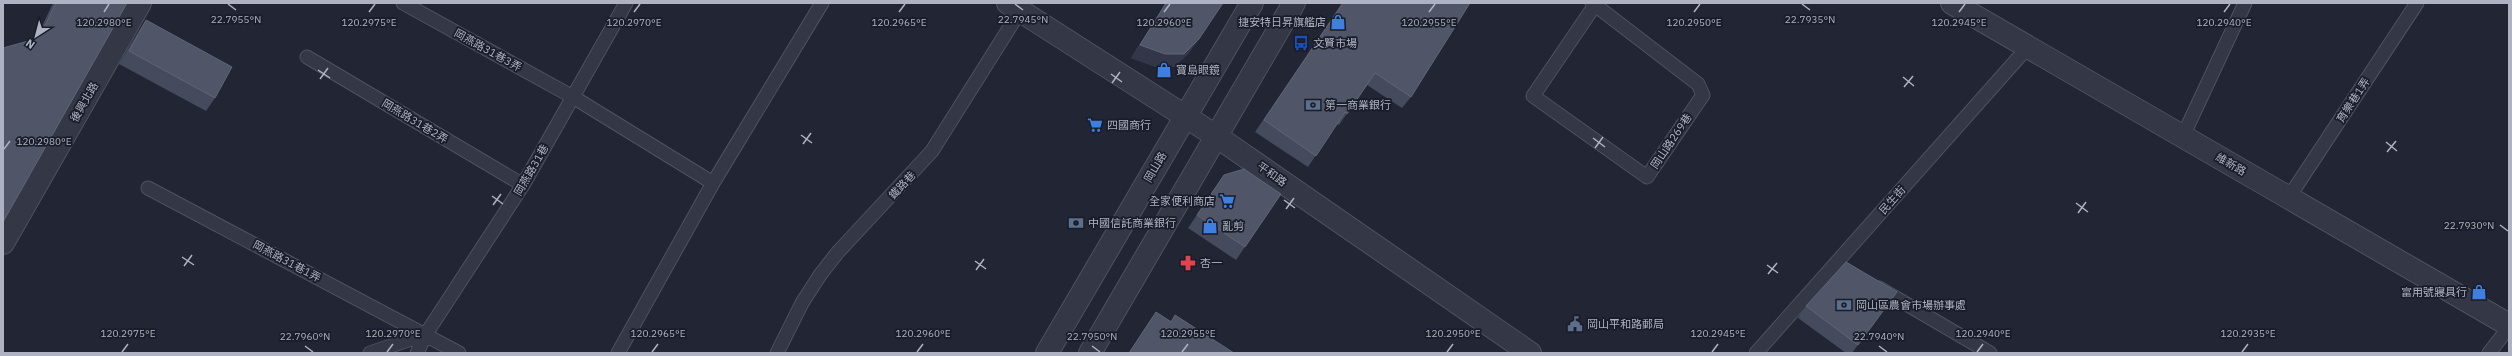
<svg xmlns="http://www.w3.org/2000/svg" width="2512" height="356" font-family="'IBM Plex Sans','Noto Sans TC',sans-serif">
<rect width="100%" height="100%" fill="#212534"/>
<g fill="none" stroke-linecap="round" stroke-linejoin="round">
<g stroke="#4e5260" stroke-width="15">
<path id="lane" d="M403,3L573,97L713,183
M1592,3L1595,5L1698,84L1703,95L1647,177L1533,96L1595,5
M307,57L523,185
M2183,136L2245,3
M148,188L459,353
M2289,197L2417,3
M1879,288L1990,353
M370,353L426,334
M417,353L426,334L523,185L626,3
M618,353L713,183L822,3
M777,353L802,303L820,275L838,252L932,151L1020,11
M1756,353L2028,47
M2489,353L2509,327"/>
</g>
<g stroke="#4e5260" stroke-width="24">
<path id="street" d="M1008,3L1216,136L1530,353
M1952,3L2509,325
M3,243L140,3
M1047,353L1252,3
M1090,353L1294,3"/>
</g>
<use href="#lane" stroke="#343745" stroke-width="13"/>
<use href="#street" stroke="#343745" stroke-width="22"/>
</g>
<path fill="#454a5d" d="M53,3H127L36,39Z
M1166,3H1223L1189,53L1174,67H1156L1131,58Z
M1342,3L1411,97L1402,108L1367,85L1339,125L1337,124L1308,167L1255,132Z
M146,20L215,98L206,111L119,64L137,34Z
M1215,188L1281,194L1236,260L1188,228Z
M1897,292L1852,353H1846L1798,318L1806,306Z
M1156,312L1171,321L1234,353H1129Z"/>
<path fill="#323648" d="M1199,39L1189,53L1174,67H1156L1131,58L1140,45Z"/>
<path fill="#505568" stroke="#5f6476" d="M56,3H127L3,222V48L39,38Z
M1166,3H1223L1199,39L1184,54H1165L1140,45Z
M1343,3H1470L1411,97L1375,73L1347,114L1345,112L1316,156L1264,120Z
M146,20L232,67L215,98L129,51Z
M1244,169L1281,194L1245,247L1197,215L1224,175Z
M1846,262L1897,292L1858,345L1806,306Z
M1156,312L1171,322L1175,315L1234,353H1129Z"/>
<path fill="none" stroke="#aeb2c2" stroke-width="1.5" d="M228,4L236,10M1015,4L1023,10M1802,4L1810,10M104,12L109,4M369,12L375,4M634,12L640,4M899,12L905,4M1164,12L1170,4M1429,12L1435,4M1694,12L1700,4M1959,12L1965,4M2224,12L2230,4M318,70L330,78M1111,74L1122,82M1903,77L1914,86M320,79L328,68M1112,83L1120,72M1904,87L1913,76M801,135L812,143M1593,138L1605,147M2386,142L2397,151M803,144L811,133M1595,148L1603,137M4,149L10,141M2387,152L2396,141M492,196L503,204M1284,200L1295,208M2076,203L2088,212M493,205L501,194M1286,209L1294,198M2078,213L2086,202M2500,225L2508,231M182,257L194,265M975,261L986,269M1767,265L1778,273M184,266L192,255M976,270L984,259M1768,274L1777,263M305,346L313,352M1092,346L1100,352M1879,346L1887,352M122,352L128,344M387,352L393,344M652,352L658,344M917,352L923,344M1182,352L1188,344M1447,352L1453,344M1712,352L1718,344M1977,352L1983,344M2242,352L2248,344"/>
<defs>
<g id="shop-bare" transform="scale(1.2)"><path d="M-5-2.5h2.3a2.7 3.5 0 0 1 5.4 0H5L5.5 6h-11ZM-1.5-2.5h3a1.5 2.3 0 0 0-3 0Z" fill="#3f7fe0" stroke="#191d2a" stroke-width="2.5" paint-order="stroke"/></g>
<g id="bus-bare" transform="scale(1.2)"><path d="M-5-6H5V4H4V6H2V4H-2V6H-4V4H-5ZM-3.5-4V0h7V-4ZM-3.5 1.2v1.5H-2V1.2ZM2 1.2v1.5H3.5V1.2Z" fill="#1a4fb4" stroke="#191d2a" stroke-width="2.5" paint-order="stroke"/></g>
<g id="bank-bare" transform="scale(1.2)"><path d="M-6-4H6V4H-6ZM0-2.3a2.3 2.3 0 1 0 0 4.6a2.3 2.3 0 1 0 0-4.6Z" fill="#5c6f8a" stroke="#191d2a" stroke-width="2.5" paint-order="stroke"/></g>
<g id="supermarket-bare" transform="scale(1.2)"><path d="M-6-5.5h2.5l.6 2H6L4.5 2H-2.5L-4.4-4H-6ZM-1.5 3.2a1.3 1.3 0 1 0 .1 0ZM3 3.2a1.3 1.3 0 1 0 .1 0Z" fill="#3f7fe0" stroke="#191d2a" stroke-width="2.5" paint-order="stroke"/></g>
<g id="pharmacy-bare" transform="scale(1.2)"><path d="M-2-6h4v4h4v4h-4v4h-4v-4h-4v-4h4Z" fill="#e0444e" stroke="#191d2a" stroke-width="2.5" paint-order="stroke"/></g>
<g id="civic-bare" transform="scale(1.2)"><path d="M-.6-6.5H3V-4.5H.6V-3L4-1V1h2V6H-6V1h2V-1L-.6-3ZM-1.2 2.5V6h2.4V2.5Z" fill="#5c6f8a" stroke="#191d2a" stroke-width="2.5" paint-order="stroke"/></g>
</defs>
<g fill-rule="evenodd">
<use href="#shop-bare" x="1338" y="22"/>
<use href="#bus-bare" x="1301" y="43"/>
<use href="#shop-bare" x="1164" y="70"/>
<use href="#bank-bare" x="1313" y="105"/>
<use href="#supermarket-bare" x="1095" y="125"/>
<use href="#supermarket-bare" x="1227" y="201"/>
<use href="#bank-bare" x="1076" y="223"/>
<use href="#shop-bare" x="1210" y="226"/>
<use href="#pharmacy-bare" x="1188" y="263"/>
<use href="#shop-bare" x="2479" y="292"/>
<use href="#bank-bare" x="1844" y="305"/>
<use href="#civic-bare" x="1575" y="324"/>
</g>
<g text-anchor="middle" stroke-width="3.5" stroke-linejoin="round" paint-order="stroke">
<g font-size="11" fill="#aeb2c2" stroke="#191d2a" text-anchor="start">
<text x="1326" y="26" text-anchor="end">捷安特日昇旗艦店</text>
<text x="1313" y="47">文賢市場</text>
<text x="1176" y="74">寶島眼鏡</text>
<text x="1325" y="109">第一商業銀行</text>
<text x="1107" y="129">四國商行</text>
<text x="1215" y="205" text-anchor="end">全家便利商店</text>
<text x="1088" y="227">中國信託商業銀行</text>
<text x="1222" y="230">亂剪</text>
<text x="1200" y="267">杏一</text>
<text x="2467" y="296" text-anchor="end">富用號寢具行</text>
<text x="1856" y="309">岡山區農會市場辦事處</text>
<text x="1587" y="328">岡山平和路郵局</text>
</g>
<g font-size="11" fill="#aeb2c2" stroke="#191d2a">
<text transform="translate(488 50) rotate(29)" y="4">岡燕路31巷3弄</text>
<text transform="translate(2353 100) rotate(-57)" y="4">育樂巷1弄</text>
<text transform="translate(84 102) rotate(-60)" y="4">後興北路</text>
<text transform="translate(415 121) rotate(31)" y="4">岡燕路31巷2弄</text>
<text transform="translate(1671 141) rotate(-56)" y="4">岡山路269巷</text>
<text transform="translate(2231 164) rotate(30)" y="4">維新路</text>
<text transform="translate(1155 167) rotate(-60)" y="4">岡山路</text>
<text transform="translate(531 170) rotate(-60)" y="4">岡燕路31巷</text>
<text transform="translate(1272 174) rotate(35)" y="4">平和路</text>
<text transform="translate(902 185) rotate(-47)" y="4">鐵路巷</text>
<text transform="translate(1892 200) rotate(-48)" y="4">民生街</text>
<text transform="translate(287 261) rotate(28)" y="4">岡燕路31巷1弄</text>
</g>
</g>
<g font-size="10" text-anchor="middle" fill="#aeb2c2" stroke="#191d2a" stroke-width="3.5" stroke-linejoin="round" paint-order="stroke">
<text x="236" y="23">22.7955°N</text>
<text x="1023" y="23">22.7945°N</text>
<text x="1810" y="23">22.7935°N</text>
<text x="634" y="26">120.2970°E</text>
<text x="1164" y="26">120.2960°E</text>
<text x="1429" y="26">120.2955°E</text>
<text x="1694" y="26">120.2950°E</text>
<text x="104" y="26">120.2980°E</text>
<text x="369" y="26">120.2975°E</text>
<text x="899" y="26">120.2965°E</text>
<text x="1959" y="26">120.2945°E</text>
<text x="2224" y="26">120.2940°E</text>
<text x="44" y="145">120.2980°E</text>
<text x="2469" y="229">22.7930°N</text>
<text x="128" y="337">120.2975°E</text>
<text x="393" y="337">120.2970°E</text>
<text x="658" y="337">120.2965°E</text>
<text x="923" y="337">120.2960°E</text>
<text x="1188" y="337">120.2955°E</text>
<text x="1453" y="337">120.2950°E</text>
<text x="1718" y="337">120.2945°E</text>
<text x="1983" y="337">120.2940°E</text>
<text x="2248" y="337">120.2935°E</text>
<text x="305" y="340">22.7960°N</text>
<text x="1092" y="340">22.7950°N</text>
<text x="1879" y="340">22.7940°N</text>
</g>
<rect width="2512" height="356" fill="none" stroke="#aeb2c2" stroke-width="8"/>
<g transform="translate(36 36) rotate(216)" stroke="#191d2a" stroke-width="3" paint-order="stroke">
<path d="M0-3L7 15L0 10L-7 15Z" fill="#aeb2c2"/>
<text y="-6" font-size="11" font-weight="bold" text-anchor="middle" fill="#aeb2c2">N</text>
</g>
</svg>
